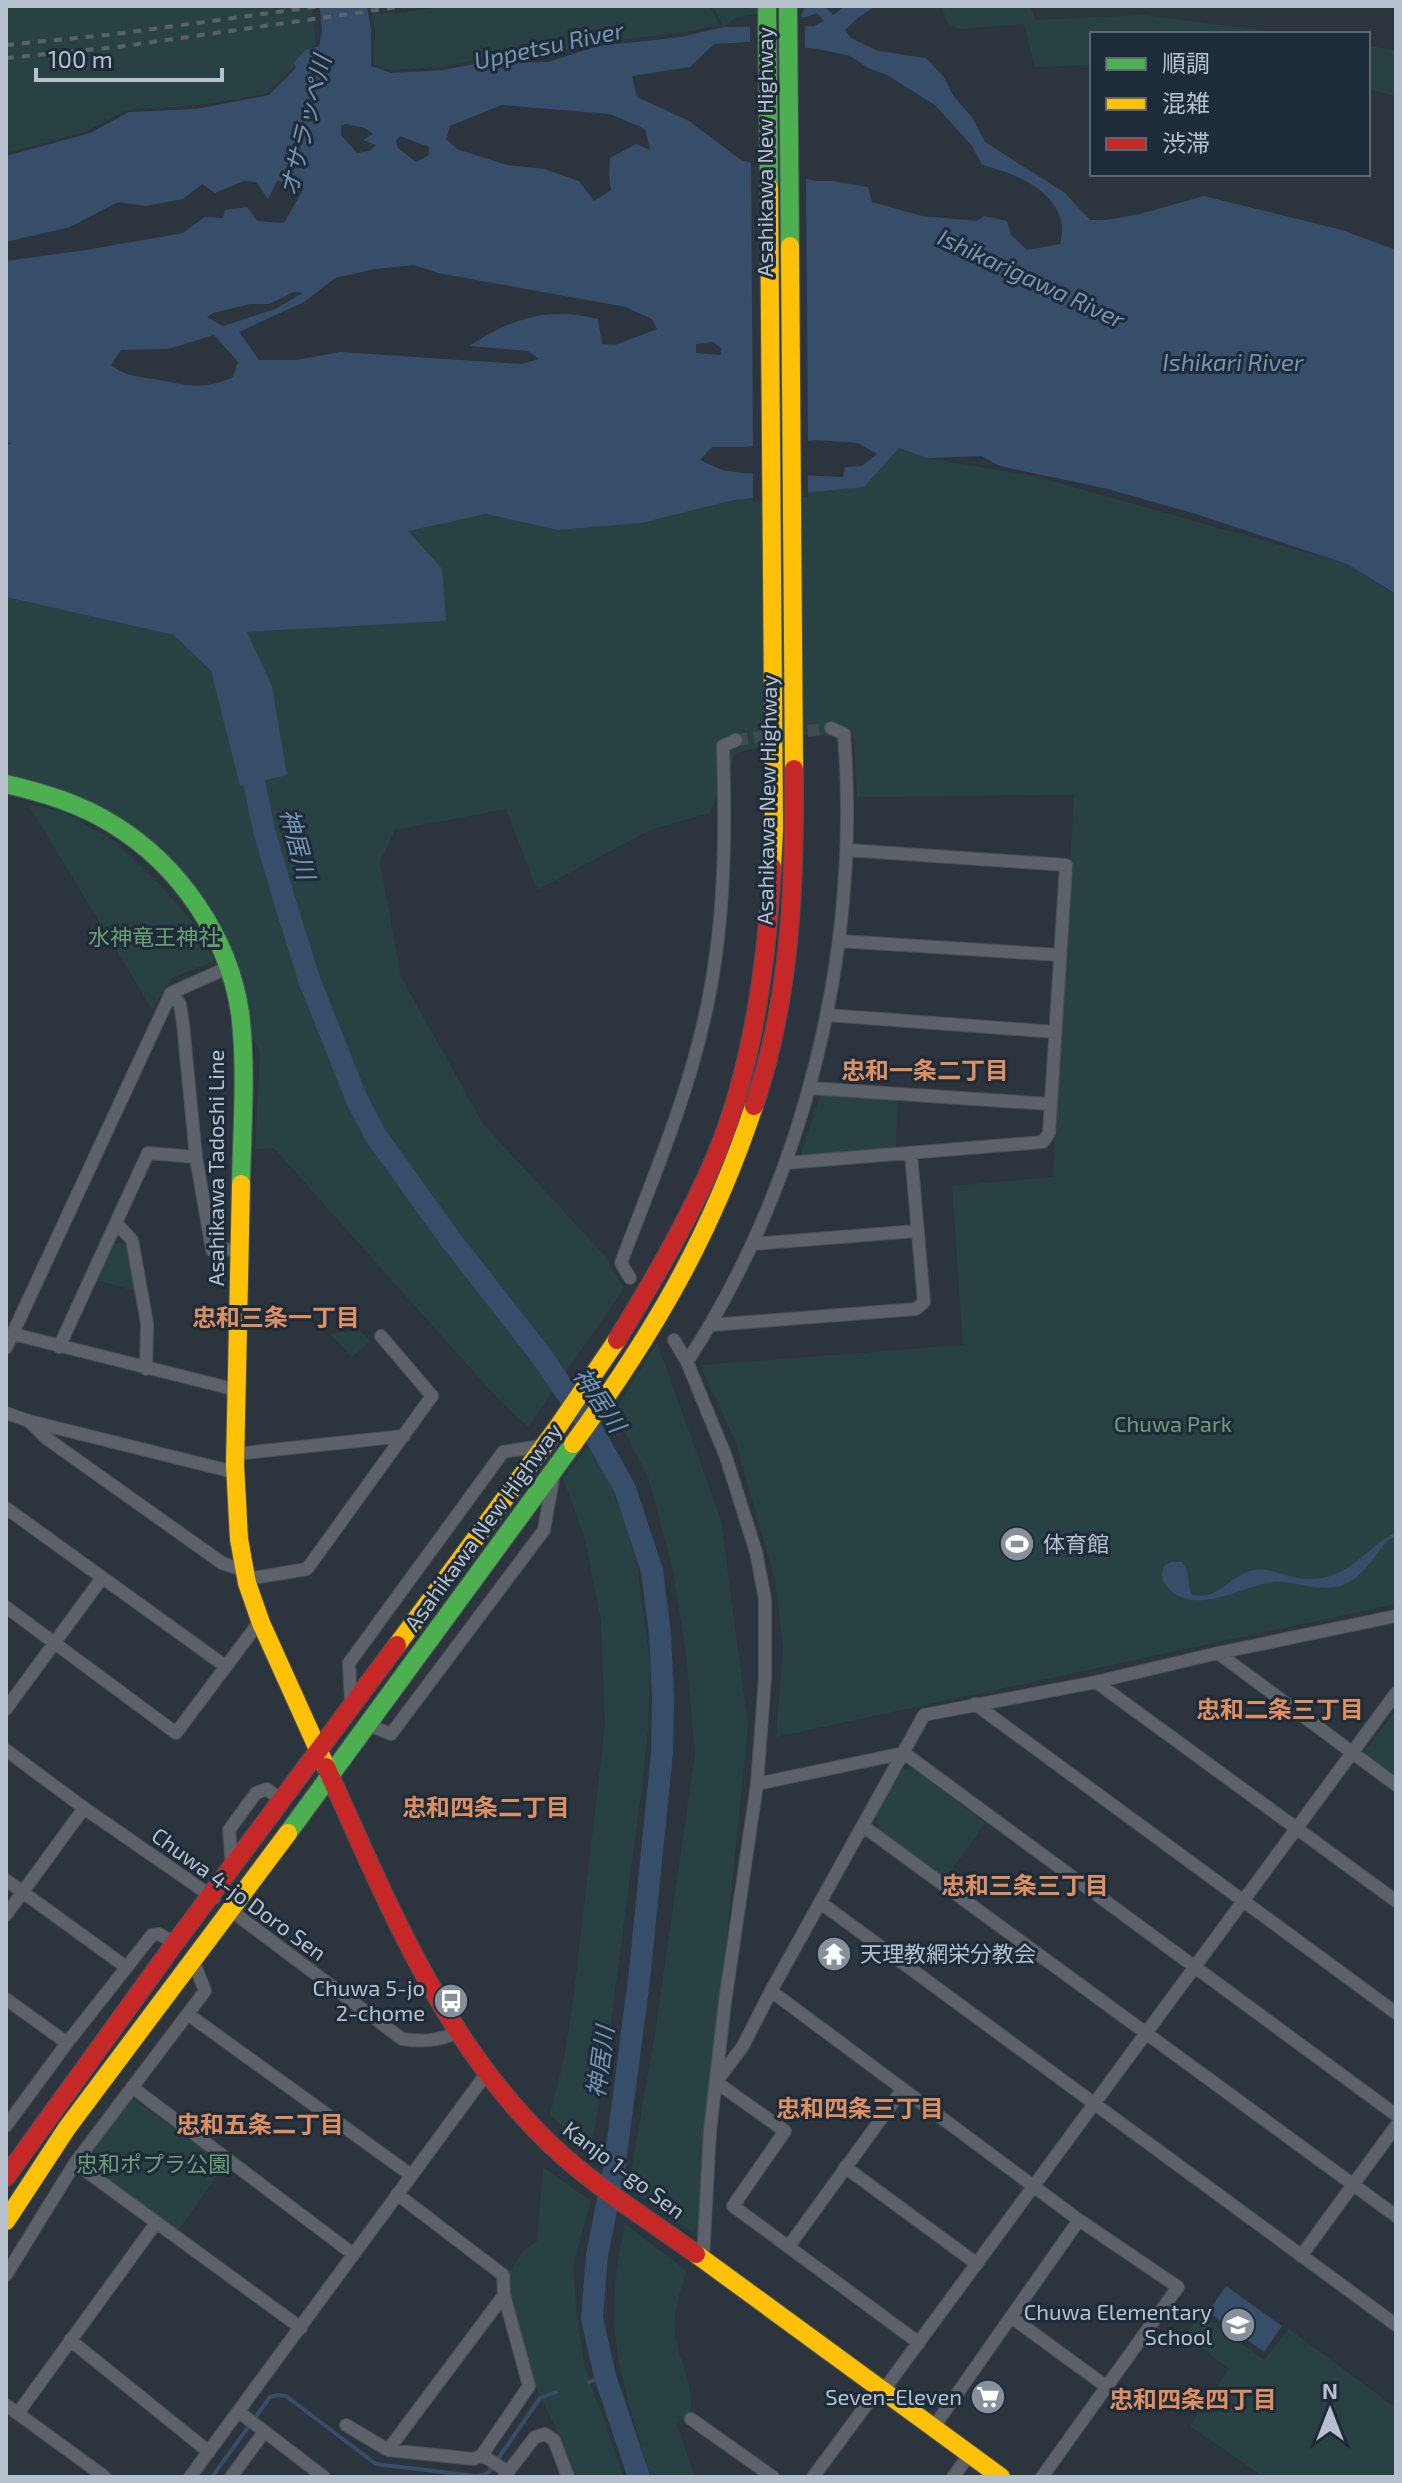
<svg xmlns="http://www.w3.org/2000/svg" width="1402" height="2483" font-family="'Exo 2','Noto Sans JP',sans-serif">
<rect width="100%" height="100%" fill="#2c343d"/>
<path fill="#284244" d="M6,6H312L316,43L300,61L266,94L199,105L127,110L85,132L6,153Z
M449,6H707L711,9L719,25L681,33L598,42L548,58L480,59L441,67L391,70L374,64L375,31L372,14L407,12Z
M713,6H799L735,18L724,27Z
M942,6H1030L1035,20L1144,15L1289,34H1092V65L1035,67L1024,24L958,29L947,23Z
M1368,46L1396,50V96L1368,89Z
M899,448L927,458L1034,476L1347,564L1396,595V1604L776,1737L783,1647L775,1580L735,1440L703,1372V1365L963,1345L952,1186L1053,1177L1074,795L857,797L854,737L807,735L736,753L710,813L652,829L537,890L506,809L395,830L380,862L401,977L483,1124L604,1255L624,1288L528,1427L497,1398L274,1148L255,1149L260,1054L239,1007L229,967L153,852L6,784V597L174,635L211,671L241,785L272,686L246,632L445,621L407,531L486,514L558,530L642,523L734,500L863,487Z
M28,804L64,812L116,842L161,886L192,921L214,961L172,978L152,1009Z
M821,1093L897,1100L896,1148L800,1156Z
M113,1243L126,1244L135,1291L96,1280Z
M359,1330L371,1341L352,1357L330,1334Z
M657,1343L721,1520L748,1725L697,2236L628,2188L654,2040L695,1754L686,1653L672,1565L648,1477L614,1412Z
M593,1441L626,1526L638,1571L650,1661L648,1728L642,1785L607,2052L591,2151L550,2115L564,2059L572,2009L605,1725L601,1621L585,1539L563,1478Z
M1396,1710V1778L1363,1754Z
M912,1768L985,1823L946,1878L880,1830L876,1816L902,1769Z
M131,2098L225,2165L177,2232L84,2162Z
M543,2167L591,2201L573,2265L577,2315L585,2368L624,2477H575L561,2438L535,2386L508,2296V2274L524,2250L537,2241Z
M625,2224L687,2271C680,2290 673,2313 675,2334C679,2364 695,2383 690,2415L676,2423L695,2477H651C637,2430 620,2383 615,2334C612,2296 617,2260 625,2224Z
M1201,2315L1264,2360L1289,2329L1396,2408V2477H1264L1190,2426L1229,2369L1185,2335Z"/>
<path fill="#364e69" fill-rule="evenodd" d="M320,6H367L371,28V66L391,73L442,70L481,63L548,62L598,46L681,37L724,27L814,26L824,21L817,13L807,17H801L804,8L825,6L833,15L845,6H876L860,16L845,30L851,38L878,51L926,58L943,76L954,97L972,117L985,142L1065,193L1090,220H1106L1140,214L1204,196L1342,230L1396,250V594L1347,564L1196,514L1108,489L1000,466L981,456L927,458L899,448L864,487L734,500L642,523L558,530L486,514L408,531L442,569L446,621L247,632L272,686L287,775L240,786L211,671L174,635L6,597V446L12,443L6,442V261L86,250L183,233L205,217L223,218L225,210L247,207L257,221L284,223L304,188L290,183L277,181L268,199L256,182L244,181L215,193L202,184L183,199L146,206L118,202L70,227L6,242V156L90,133L129,112L196,109L269,95L296,68L294,63L305,50L319,46L322,32ZM749,42L818,49L850,56L870,69L887,75L935,105L972,146L982,165C1012,172 1057,190 1062,225C1063,231 1061,238 1060,244L1027,250L1011,235L1007,221L984,216L977,221L922,216L872,202L868,187L833,181H815L741,160L689,121L637,97L632,76L690,67L714,44ZM502,105L610,114L645,129L650,150L636,144L610,158L609,174L611,190L594,201L579,181L544,169L507,165L457,149L446,139L450,126ZM346,124L365,128L373,134L363,140L376,145L369,151L357,153L341,135V126ZM400,136L429,147V155L416,162L398,148L396,141ZM414,265L438,273L626,307L652,319L657,329L615,345L602,344L598,319C548,306 511,319 469,346L528,351L539,359L521,364L340,352L296,360H259L239,332L304,302L335,278L375,269ZM294,292L303,293L275,309L223,326L207,317L213,313L250,304H269ZM214,335L238,362L233,377C201,392 184,384 152,379C132,375 128,377 111,365L121,350L168,349ZM713,342L721,348V355L696,353V344ZM818,440L858,443L877,454L862,466L845,467L843,477L742,473L722,470L700,460L712,447H744Z
M1396,1532V1536L1388,1540C1377,1552 1366,1572 1351,1581C1326,1597 1299,1580 1273,1582C1240,1586 1196,1617 1168,1588C1161,1580 1160,1574 1165,1565L1171,1562H1182C1191,1572 1186,1583 1192,1595C1222,1600 1228,1575 1254,1570C1272,1567 1291,1580 1310,1579C1350,1579 1365,1548 1396,1532Z
M1226,2286L1282,2326L1264,2352L1208,2312Z"/>
<path fill="#2c343d" d="M805,22V52L750,46V23Z
M751,159L806,174L808,445L753,450Z
M753,470L808,472V497L753,502Z"/>
<g fill="none" stroke-linecap="round" stroke-linejoin="round">
<path stroke="#364e69" stroke-width="4" d="M589,2382L605,2376
M212,2477L270,2397L278,2395L286,2396L376,2464L475,2476L484,2475L489,2472L540,2398L556,2392"/>
<path stroke="#364e69" stroke-width="22" d="M248,753L264,830L284,899L310,982L357,1100L376,1136L450,1239L540,1354L594,1433L625,1489L652,1571L660,1634L663,1698L662,1753L639,1980L614,2170L597,2255L592,2318L605,2376L639,2477"/>
<path stroke="#414953" stroke-width="12" stroke-dasharray="12 6" stroke-linecap="butt" d="M736,740L831,728"/>
<g stroke="#4b5057" stroke-width="14">
<path id="street" d="M839,941L1060,955
M171,993L180,1004L183,1024L196,1157L212,1250L241,1249
M827,1015L1055,1032
M810,1088L1050,1104
M786,1163L1043,1142L1049,1133L1066,865L847,850
M116,1223L132,1240L147,1323L146,1369
M752,1244L917,1231
M630,1278L621,1263C651,1183 685,1104 704,1020C725,931 726,837 723,746L736,740
M711,1325L916,1309L924,1302L911,1154
M13,1334L237,1390
M674,1340L687,1362L726,1457L756,1552L765,1599V1678L757,1784L725,2002L710,2131L703,2259
M59,1347L148,1153L196,1157
M6,1348L171,993L229,967
M687,1362C805,1180 861,950 844,734L831,728
M6,1413L29,1421L234,1472
M29,1421L46,1438L222,1563L243,1570
M234,1454L404,1436
M6,1508L225,1666
M247,1579L307,1569L432,1396L381,1336
M6,1607L176,1733L260,1621
M1218,1653L1396,1785
M1096,1682L1396,1901
M975,1704L1396,2013
M351,1705L349,1663L503,1452L541,1446
M6,1709L102,1578
M368,1725L391,1734L544,1530L553,1479
M6,1750L84,1808L214,1898
M757,1784L904,1753L1396,2115
M863,1826L1396,2216
M232,1866L229,1830L256,1793L267,1789L283,1802
M6,1880L126,1967
M821,1903L1396,2325
M229,1909L402,2039C423,2042 437,2041 456,2033
M6,1915L84,1808
M771,1991L1079,2220L1178,2287L1042,2477
M6,1999L67,2043
M189,2015L411,2175
M132,2087L353,2254
M6,2126L67,2043L152,1935L159,1934L175,1943
M75,2163L301,2328
M845,2167L977,2264
M397,2194L503,2275L504,2295L529,2386L482,2455
M789,2246L902,2090
M1301,2256L1396,2126
M6,2275L75,2163L205,1991L193,1960
M1011,2317L1107,2387
M70,2340L209,2452
M919,2343L733,2206L785,2131L716,2082L743,2046L771,1991L924,1715L1096,1682L1218,1653L1396,1616
M883,2391L1396,1693
M6,2405L105,2477
M239,2412L324,2477
M18,2413L156,2223
M691,2419L773,2477
M346,2425L388,2450L474,2459L482,2455L508,2472
M933,2428L1079,2220
M388,2450L504,2295
M190,2477L486,2074
M231,2477L264,2432
M504,2477L535,2437L545,2434L554,2440L568,2477
M813,2477L879,2388
M953,2477L970,2454"/>
</g>
<g stroke="#4a5159" stroke-width="20">
<path id="fast" d="M767,6L769,188
M788,6L790,246
M6,784C44,793 81,804 114,825C179,865 229,937 240,1013C247,1069 242,1127 241,1184
M288,1833L573,1444"/>
</g>
<g stroke="#4a5159" stroke-width="20">
<path id="slow" d="M769,188L774,828L772,867
M790,246L794,769
M241,1184L235,1465L239,1539L247,1583L261,1623L326,1767
M573,1444C653,1334 711,1236 754,1106
M397,1645L557,1428L617,1340
M6,2221L67,2128L288,1833
M696,2254L1001,2477"/>
</g>
<g stroke="#4a5159" stroke-width="20">
<path id="jam" d="M754,1106C791,997 795,883 794,769
M617,1340C653,1281 688,1221 715,1158C752,1070 767,962 772,867
M326,1767C388,1903 441,2040 551,2145C594,2186 648,2219 696,2254
M6,2177L175,1943L397,1645"/>
</g>
<use href="#street" stroke="#5d626a" stroke-width="12"/>
<use href="#fast" stroke="#4caf50" stroke-width="18"/>
<use href="#slow" stroke="#ffc107" stroke-width="18"/>
<use href="#jam" stroke="#c62828" stroke-width="18"/>
<path stroke="#5b6168" stroke-width="4" stroke-dasharray="8 8" stroke-linecap="butt" d="M6,45L116,34L321,6
M6,58L117,47L405,6"/>
</g>
<defs>
<g id="stadium-disc" transform="scale(1.8)"><circle r="9.5" fill="#86909b" stroke="#1e2b39"/><path d="M0-5a6.5 5 0 1 0 0 10a6.5 5 0 1 0 0-10ZM-3.5-1.8h7v3.6h-7Z" fill="#fff"/></g>
<g id="temple-disc" transform="scale(1.8)"><circle r="9.5" fill="#86909b" stroke="#1e2b39"/><path d="M0-6L5-2H3V0L6.5 2.5H4V6H1.5V3h-3V6H-4V2.5H-6.5L-3 0V-2H-5Z" fill="#fff"/></g>
<g id="bus-disc" transform="scale(1.8)"><circle r="9.5" fill="#86909b" stroke="#1e2b39"/><path d="M-5-6H5V4H4V6H2V4H-2V6H-4V4H-5ZM-3.5-4V0h7V-4ZM-3.5 1.2v1.5H-2V1.2ZM2 1.2v1.5H3.5V1.2Z" fill="#fff"/></g>
<g id="school-disc" transform="scale(1.8)"><circle r="9.5" fill="#86909b" stroke="#1e2b39"/><path d="M0-5L7-2L0 1L-7-2ZM-4 1L0 2.5L4 1V4Q0 6-4 4Z" fill="#fff"/></g>
<g id="supermarket-disc" transform="scale(1.8)"><circle r="9.5" fill="#86909b" stroke="#1e2b39"/><path d="M-6-5.5h2.5l.6 2H6L4.5 2H-2.5L-4.4-4H-6ZM-1.5 3.2a1.3 1.3 0 1 0 .1 0ZM3 3.2a1.3 1.3 0 1 0 .1 0Z" fill="#fff"/></g>
</defs>
<g fill-rule="evenodd">
<use href="#stadium-disc" x="1017" y="1544"/>
<use href="#temple-disc" x="834" y="1954"/>
<use href="#bus-disc" x="451" y="2001"/>
<use href="#school-disc" x="1238" y="2325"/>
<use href="#supermarket-disc" x="988" y="2397"/>
</g>
<g text-anchor="middle" stroke-width="6" stroke-linejoin="round" paint-order="stroke">
<g font-size="22" fill="#b7c1cd" stroke="#1e2b39">
<text transform="translate(765 152) rotate(-90)" y="8">Asahikawa New Highway</text>
<text transform="translate(767 800) rotate(-89)" y="8">Asahikawa New Highway</text>
<text transform="translate(216 1168) rotate(-90)" y="8">Asahikawa Tadoshi Line</text>
<text transform="translate(483 1527) rotate(-54)" y="8">Asahikawa New Highway</text>
<text transform="translate(239 1894) rotate(36)" y="8">Chuwa 4-jo Doro Sen</text>
<text transform="translate(624 2170) rotate(37)" y="8">Kanjo 1-go Sen</text>
</g>
<g font-size="22" fill="#6ca074" stroke="#1e2b39">
<text x="154" y="945">水神竜王神社</text>
<text x="1173" y="1432">Chuwa Park</text>
<text x="153" y="2172">忠和ポプラ公園</text>
</g>
<g font-size="22" fill="#b7c1cd" stroke="#1e2b39" text-anchor="end">
<text x="1043" y="1552" text-anchor="start">体育館</text>
<text x="860" y="1962" text-anchor="start">天理教網栄分教会</text>
<text x="425" y="1996">Chuwa 5-jo<tspan x="425" dy="25">2-chome</tspan></text>
<text x="1212" y="2320">Chuwa Elementary<tspan x="1212" dy="25">School</tspan></text>
<text x="962" y="2405">Seven-Eleven</text>
</g>
<g font-size="24" font-style="italic" fill="#7494b3" stroke="#1e2b39">
<text transform="translate(549 46) rotate(-12)" y="8">Uppetsu River</text>
<text transform="translate(306 126) rotate(-76)" y="8">オサラッペ川</text>
<text transform="translate(1031 279) rotate(25)" y="8">Ishikarigawa River</text>
<text x="1233" y="371">Ishikari River</text>
<text transform="translate(297 844) rotate(75)" y="8">神居川</text>
<text transform="translate(599 1400) rotate(56)" y="8">神居川</text>
<text transform="translate(601 2062) rotate(-82)" y="8">神居川</text>
</g>
<g font-size="24" font-weight="bold" fill="#de8f61" stroke="#1e2b39">
<text x="925" y="1079">忠和一条二丁目</text>
<text x="276" y="1326">忠和三条一丁目</text>
<text x="1280" y="1718">忠和二条三丁目</text>
<text x="486" y="1816">忠和四条二丁目</text>
<text x="1025" y="1894">忠和三条三丁目</text>
<text x="860" y="2117">忠和四条三丁目</text>
<text x="260" y="2133">忠和五条二丁目</text>
<text x="1193" y="2408">忠和四条四丁目</text>
</g>
</g>
<rect width="1402" height="2483" fill="none" stroke="#b7c1cd" stroke-width="16"/>
<rect x="1090" y="32" width="280" height="144" fill="#1e2b39" stroke="#5b6774" stroke-width="2"/>
<rect x="1106" y="58" width="40" height="12" fill="#4caf50" stroke="#5b6774" stroke-width="2"/>
<text x="1162" y="72" font-size="24" fill="#b7c1cd">順調</text>
<rect x="1106" y="98" width="40" height="12" fill="#ffc107" stroke="#5b6774" stroke-width="2"/>
<text x="1162" y="112" font-size="24" fill="#b7c1cd">混雑</text>
<rect x="1106" y="138" width="40" height="12" fill="#c62828" stroke="#5b6774" stroke-width="2"/>
<text x="1162" y="152" font-size="24" fill="#b7c1cd">渋滞</text>
<g transform="translate(1330 2411)" stroke="#1e2b39" stroke-width="6" paint-order="stroke">
<path d="M0-6L14 30L0 20L-14 30Z" fill="#b7c1cd"/>
<text y="-12" font-size="22" font-weight="bold" text-anchor="middle" fill="#b7c1cd">N</text>
</g>
<path d="M36 68v12h186v-12" fill="none" stroke="#b7c1cd" stroke-width="4"/>
<text x="48" y="68" font-size="24" fill="#b7c1cd" stroke="#1e2b39" stroke-width="6" paint-order="stroke">100 m</text>
</svg>
